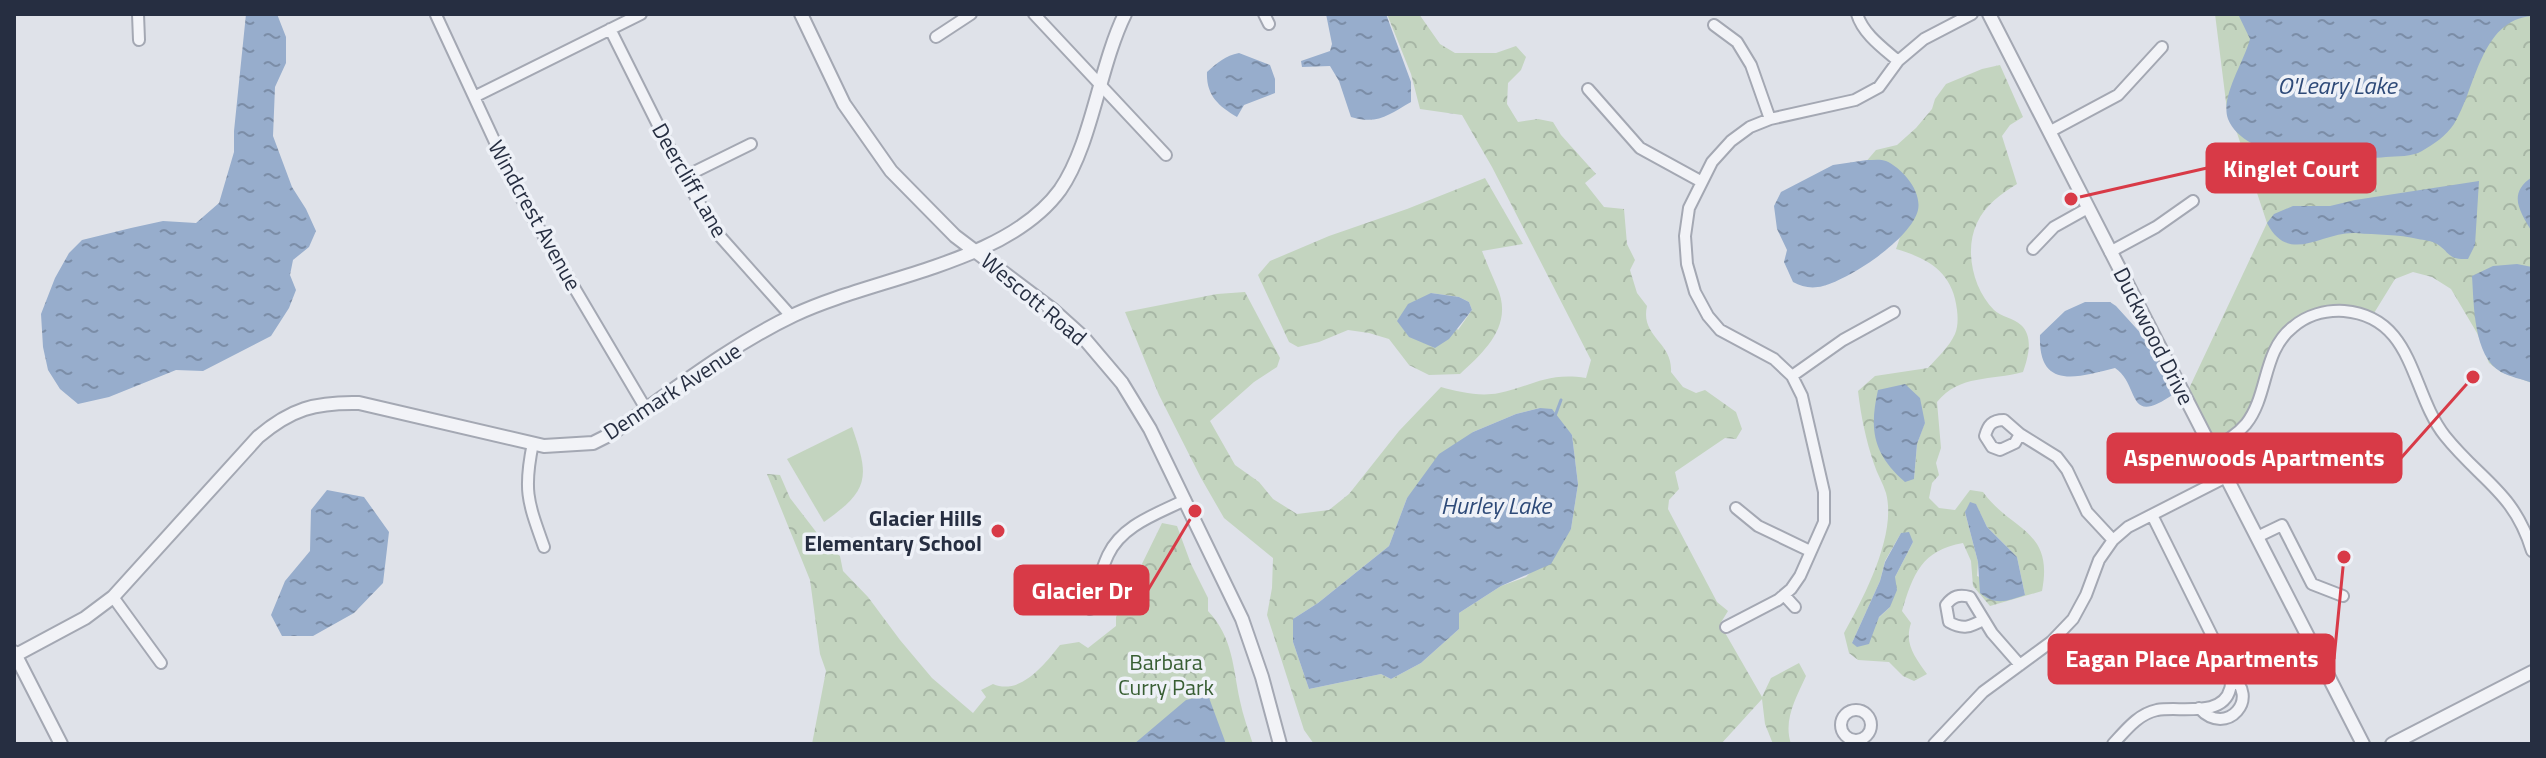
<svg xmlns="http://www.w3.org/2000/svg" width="2546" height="758" font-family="'Titillium Web',sans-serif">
<defs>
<pattern id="forest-crowns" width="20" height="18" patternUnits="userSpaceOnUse" patternTransform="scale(2)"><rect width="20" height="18" fill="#c3d4bf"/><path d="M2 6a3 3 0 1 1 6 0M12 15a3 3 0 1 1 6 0" fill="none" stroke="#a7b6a5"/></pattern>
<pattern id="water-ripples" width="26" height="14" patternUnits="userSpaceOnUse" patternTransform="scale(2)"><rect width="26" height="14" fill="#97adcc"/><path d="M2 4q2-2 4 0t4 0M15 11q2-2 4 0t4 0" fill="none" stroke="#7b8da7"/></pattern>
</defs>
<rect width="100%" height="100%" fill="#dfe2e9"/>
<path fill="#c3d4bf" d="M852,427C870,478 869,490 824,522L787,459Z"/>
<path fill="url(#forest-crowns)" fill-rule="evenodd" d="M1387,14H1419L1440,44L1455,53H1496L1516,46L1526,57L1521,70L1508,83L1507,104L1518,122L1538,119L1553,122L1561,135L1596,174L1585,183L1604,207L1624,209L1627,244L1635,260L1630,270L1637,293L1647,306C1640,337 1673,342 1671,372L1683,387L1696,393L1705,390L1736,412L1742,429L1736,439L1725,438L1675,472L1679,489L1669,500L1668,509L1717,602L1728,611L1720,624L1762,697L1771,678L1799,663L1806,676C1796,698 1783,720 1791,744H1773L1765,724L1762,699L1721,744H1314L1304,730L1267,615L1272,588L1273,558L1224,518L1201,478L1159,395L1125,312L1217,294L1245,292L1280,358L1277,367L1254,382L1210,421L1235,465L1259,482L1273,499L1297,514L1329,510L1349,494L1399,431L1441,387C1459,392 1480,397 1499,393C1533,386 1547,372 1586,378L1591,360L1492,167L1462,115L1420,109L1411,74ZM1540,408L1572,435L1578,484L1571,529L1526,577L1501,586L1459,613V629L1421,663L1391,679L1381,674L1309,689L1293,642V619L1318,603L1389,546L1407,498L1473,432L1516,414Z
M2215,14H2532V383L2501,372L2489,363L2477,333L2451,289L2432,277L2413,272L2395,279L2371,318L2353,312L2313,315L2281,339L2247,423L2211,449L2185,397L2267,223L2237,133L2228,118Z
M2000,65L2023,117L2010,125L2002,136L2017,184C2001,194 1985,205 1977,223C1964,250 1973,289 1994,310C2001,317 2014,318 2021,325C2034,337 2028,358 2023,372C1991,381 1960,374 1937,402L1941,448L1936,463L1939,475L1932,483L1929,498L1939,508L1955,510L1970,490L1983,492C2012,532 2054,529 2042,591L1990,606L1973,586L1971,561L1963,543C1922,550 1913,574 1902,611L1911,623C1904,644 1915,657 1927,674L1914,681L1903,676L1889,662L1858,660L1849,653L1844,633C1864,597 1897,535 1886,493C1883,483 1877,474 1874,464C1866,440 1861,417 1858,391L1875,376L1928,368C1937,358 1949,347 1955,334C1958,327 1958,318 1957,310C1953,273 1930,259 1896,249L1909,211L1864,164L1876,150L1897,145L1916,128L1932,109L1935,99L1946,84L1982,69ZM1878,390L1925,422L1917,444L1914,479ZM1976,505L1987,527L2017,557L2025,595L1977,576L1978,562L1965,512ZM1901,533L1913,542L1895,577L1890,607L1852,643L1880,581L1885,561Z
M1485,178L1523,244L1482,251C1487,264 1492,275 1497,287C1514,325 1485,351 1460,374L1429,375L1409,365L1389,339L1369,333L1348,330L1319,342L1298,347L1289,342L1258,275L1270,261L1329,236L1407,209ZM1431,293L1459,297L1469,302L1472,310L1458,330Z
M767,474L780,475L790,498L827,546L840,556L843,571L868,597L900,640L932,678L973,713L986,697L981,690L993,684C1020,696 1045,664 1060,645L1079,642L1088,648L1116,626V617L1162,523L1177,526L1191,564L1208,598V611C1233,637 1233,668 1240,701C1243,715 1248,730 1253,744H812L826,671L820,654L810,580Z"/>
<path fill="url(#water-ripples)" d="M246,14H277L286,37V63L275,87L273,136L292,187L306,209L316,231L309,247L293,260L290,275L296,290L289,308L271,336L203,371L176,370L109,397L78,404L60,389L48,370L43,347L41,314L55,278L69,253L82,240L131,228L163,221L196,223L219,203L234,152V131Z
M1326,14H1386L1411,82V102C1388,115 1378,125 1351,117L1339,81L1330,66L1302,67L1301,61L1330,51L1332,44Z
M2238,14H2532V16C2480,20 2476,89 2454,124C2446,136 2434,144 2422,151C2412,157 2397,156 2386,157C2346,161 2247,165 2228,119C2220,97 2244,62 2250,39Z
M1239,53L1270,65L1275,79V93L1244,105L1237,117C1218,106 1206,95 1207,72C1218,62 1225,56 1239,53Z
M1867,160C1873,160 1881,159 1886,161C1902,168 1922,191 1918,210C1911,239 1850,279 1823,286C1812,289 1802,287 1793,282L1784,262L1787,250L1777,229L1774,206L1781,192L1833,165Z
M2532,177V232C2520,211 2507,194 2532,177Z
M2479,181L2475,245L2468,259C2447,260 2450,252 2437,244C2432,241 2424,240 2418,239C2399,234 2376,235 2356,233C2322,231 2289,266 2267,223L2274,214L2293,206H2330L2355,200Z
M2517,264L2532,267V383C2522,379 2510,377 2501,372C2473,356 2474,304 2472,276L2493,266Z
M1431,293L1459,297L1469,302L1472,310L1449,339L1435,348L1409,337L1397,321L1408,304Z
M2085,302H2110L2116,306L2146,339L2175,393C2125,429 2141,385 2115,368C2078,377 2038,391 2040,335L2065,311Z
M1905,384L1920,398L1925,423L1917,444L1914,479L1905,482C1873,454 1869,430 1878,390Z
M1540,408L1552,409L1572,435L1578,484L1571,529L1551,564L1501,586L1459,613V629L1421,663L1391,679L1381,674L1309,689L1293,642V619L1318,603L1389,546L1407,498L1439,454L1473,432L1516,414Z
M327,490L364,497L389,532L383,583L354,613L313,636H282L271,615L285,581L310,551L311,510Z
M1970,502L1976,504L1987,527L2017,557L2025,595C2008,601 1995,606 1980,593L1978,562L1965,512Z
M1909,532L1913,542L1895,577L1897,590L1890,607L1879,617L1869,644L1857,647L1852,643L1880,581L1885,562L1901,533Z
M1208,695L1226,744H1134L1186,700Z"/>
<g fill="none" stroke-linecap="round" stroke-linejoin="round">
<path stroke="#97adcc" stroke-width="3" d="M1555,416L1561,400"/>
<g stroke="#a4a8b3" stroke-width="14">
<path id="minor" d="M138,14L139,40
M1034,14L1166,155
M1264,14L1269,24
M1857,14C1863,34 1883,48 1898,61
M436,15L520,196L646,409
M1714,25L1737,42L1751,65L1770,119
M610,29L684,177L717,233L791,316
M936,37L971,14
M1588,89L1640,148L1702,182
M474,97L641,14
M2049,132L2118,95L2162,47
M684,177L751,144
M2033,249L2054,227L2088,208
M2110,252L2156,227L2193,201
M1792,376L1843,340L1894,312
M2020,434L2015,443L2000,450L1992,447L1985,436C1988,425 1992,420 2004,420L2020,434L2057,457L2067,470L2087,512L2113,540
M533,443C523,491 528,502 544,547
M2211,449C2224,442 2236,436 2246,424C2269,395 2262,351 2293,327C2307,315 2326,310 2344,311C2415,317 2410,392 2445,436C2481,481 2514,492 2532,551
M1736,508L1758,526L1810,551
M2257,537L2282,525L2312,584L2343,596
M1784,595L1795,607
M113,597L161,663
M1090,609C1096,591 1100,572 1108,555C1122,525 1157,514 1185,500
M1983,620C1970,627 1963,630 1949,622L1946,605C1953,596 1959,594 1970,597L1992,633L2020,665
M1726,627L1778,600L1791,589L1800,576L1824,522V492L1802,396L1792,376L1774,359L1720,330L1708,316L1695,292L1687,264L1685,236L1689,208L1712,162L1731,141L1750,127L1770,119L1855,100L1879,87L1898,61L1924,39L1972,14
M2199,708C2227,739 2262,696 2230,676
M1841 725a15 15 0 1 1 30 0a15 15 0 1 1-30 0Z
M1934,744L1983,692L2051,642L2073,619L2086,595L2099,560L2113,540L2128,527L2226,477
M2113,744C2126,730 2138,714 2157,710C2179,706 2223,718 2230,689C2232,684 2230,675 2229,670L2152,515"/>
</g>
<g stroke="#a4a8b3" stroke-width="16">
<path id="tertiary" d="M801,14L844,104L891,171L955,236L1053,310L1083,337L1122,383L1150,429L1242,619L1262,677L1280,744
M1989,14L2363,744
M14,652L61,744
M16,655L85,618L113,597L258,437C291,409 315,402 359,403L544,446L593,443L611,434C670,393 729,346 794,315C874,277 1006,264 1060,190C1092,144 1099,67 1125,14
M2392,744L2532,672"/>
</g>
<use href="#minor" stroke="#f2f3f7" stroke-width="10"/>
<use href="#tertiary" stroke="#f2f3f7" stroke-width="12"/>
</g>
<circle fill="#d83a47" stroke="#eef1f7" stroke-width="3" cx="998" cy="531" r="8"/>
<g text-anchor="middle" stroke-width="7" stroke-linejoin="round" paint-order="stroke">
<g font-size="22" fill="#262e41" stroke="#eef1f7">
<text transform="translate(690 180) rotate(60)" y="8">Deercliff Lane</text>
<text transform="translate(535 215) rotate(61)" y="8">Windcrest Avenue</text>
<text transform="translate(1034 299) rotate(40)" y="8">Wescott Road</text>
<text transform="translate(2154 336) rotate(63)" y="8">Duckwood Drive</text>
<text transform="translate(672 391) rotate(-33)" y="8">Denmark Avenue</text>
</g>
<g font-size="22" font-weight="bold" fill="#262e41" stroke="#eef1f7" text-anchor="end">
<text x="982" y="526">Glacier Hills<tspan x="982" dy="25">Elementary School</tspan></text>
</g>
<g font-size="22" fill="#385e33" stroke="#eef1f7">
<text x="1166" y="670">Barbara<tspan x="1166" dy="25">Curry Park</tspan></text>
</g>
<g font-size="24" font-style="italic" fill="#2e4a78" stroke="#eef1f7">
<text x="2337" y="94">O'Leary Lake</text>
<text x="1496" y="514">Hurley Lake</text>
</g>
</g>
<path fill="none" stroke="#d83a47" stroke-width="3" d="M2071 199L2207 168M2473 377L2401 458M1195 511L1148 590M2344 557L2334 659"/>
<g fill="#d83a47" stroke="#eef1f7" stroke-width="3">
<circle cx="2071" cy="199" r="8"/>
<circle cx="2473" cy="377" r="8"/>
<circle cx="1195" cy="511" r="8"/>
<circle cx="2344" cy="557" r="8"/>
</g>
<g fill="#d83a47" stroke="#d83a47" stroke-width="3">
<rect x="2207" y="144" width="168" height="48" rx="8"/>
<rect x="2108" y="434" width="293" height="48" rx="8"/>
<rect x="1015" y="566" width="133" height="48" rx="8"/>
<rect x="2049" y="635" width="285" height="48" rx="8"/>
</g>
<g font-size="24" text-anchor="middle" font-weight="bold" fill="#fff">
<text x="2291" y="177">Kinglet Court</text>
<text x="2254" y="466">Aspenwoods Apartments</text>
<text x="1082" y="599">Glacier Dr</text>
<text x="2192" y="667">Eagan Place Apartments</text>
</g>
<rect width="2546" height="758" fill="none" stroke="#262e41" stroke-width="32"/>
</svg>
